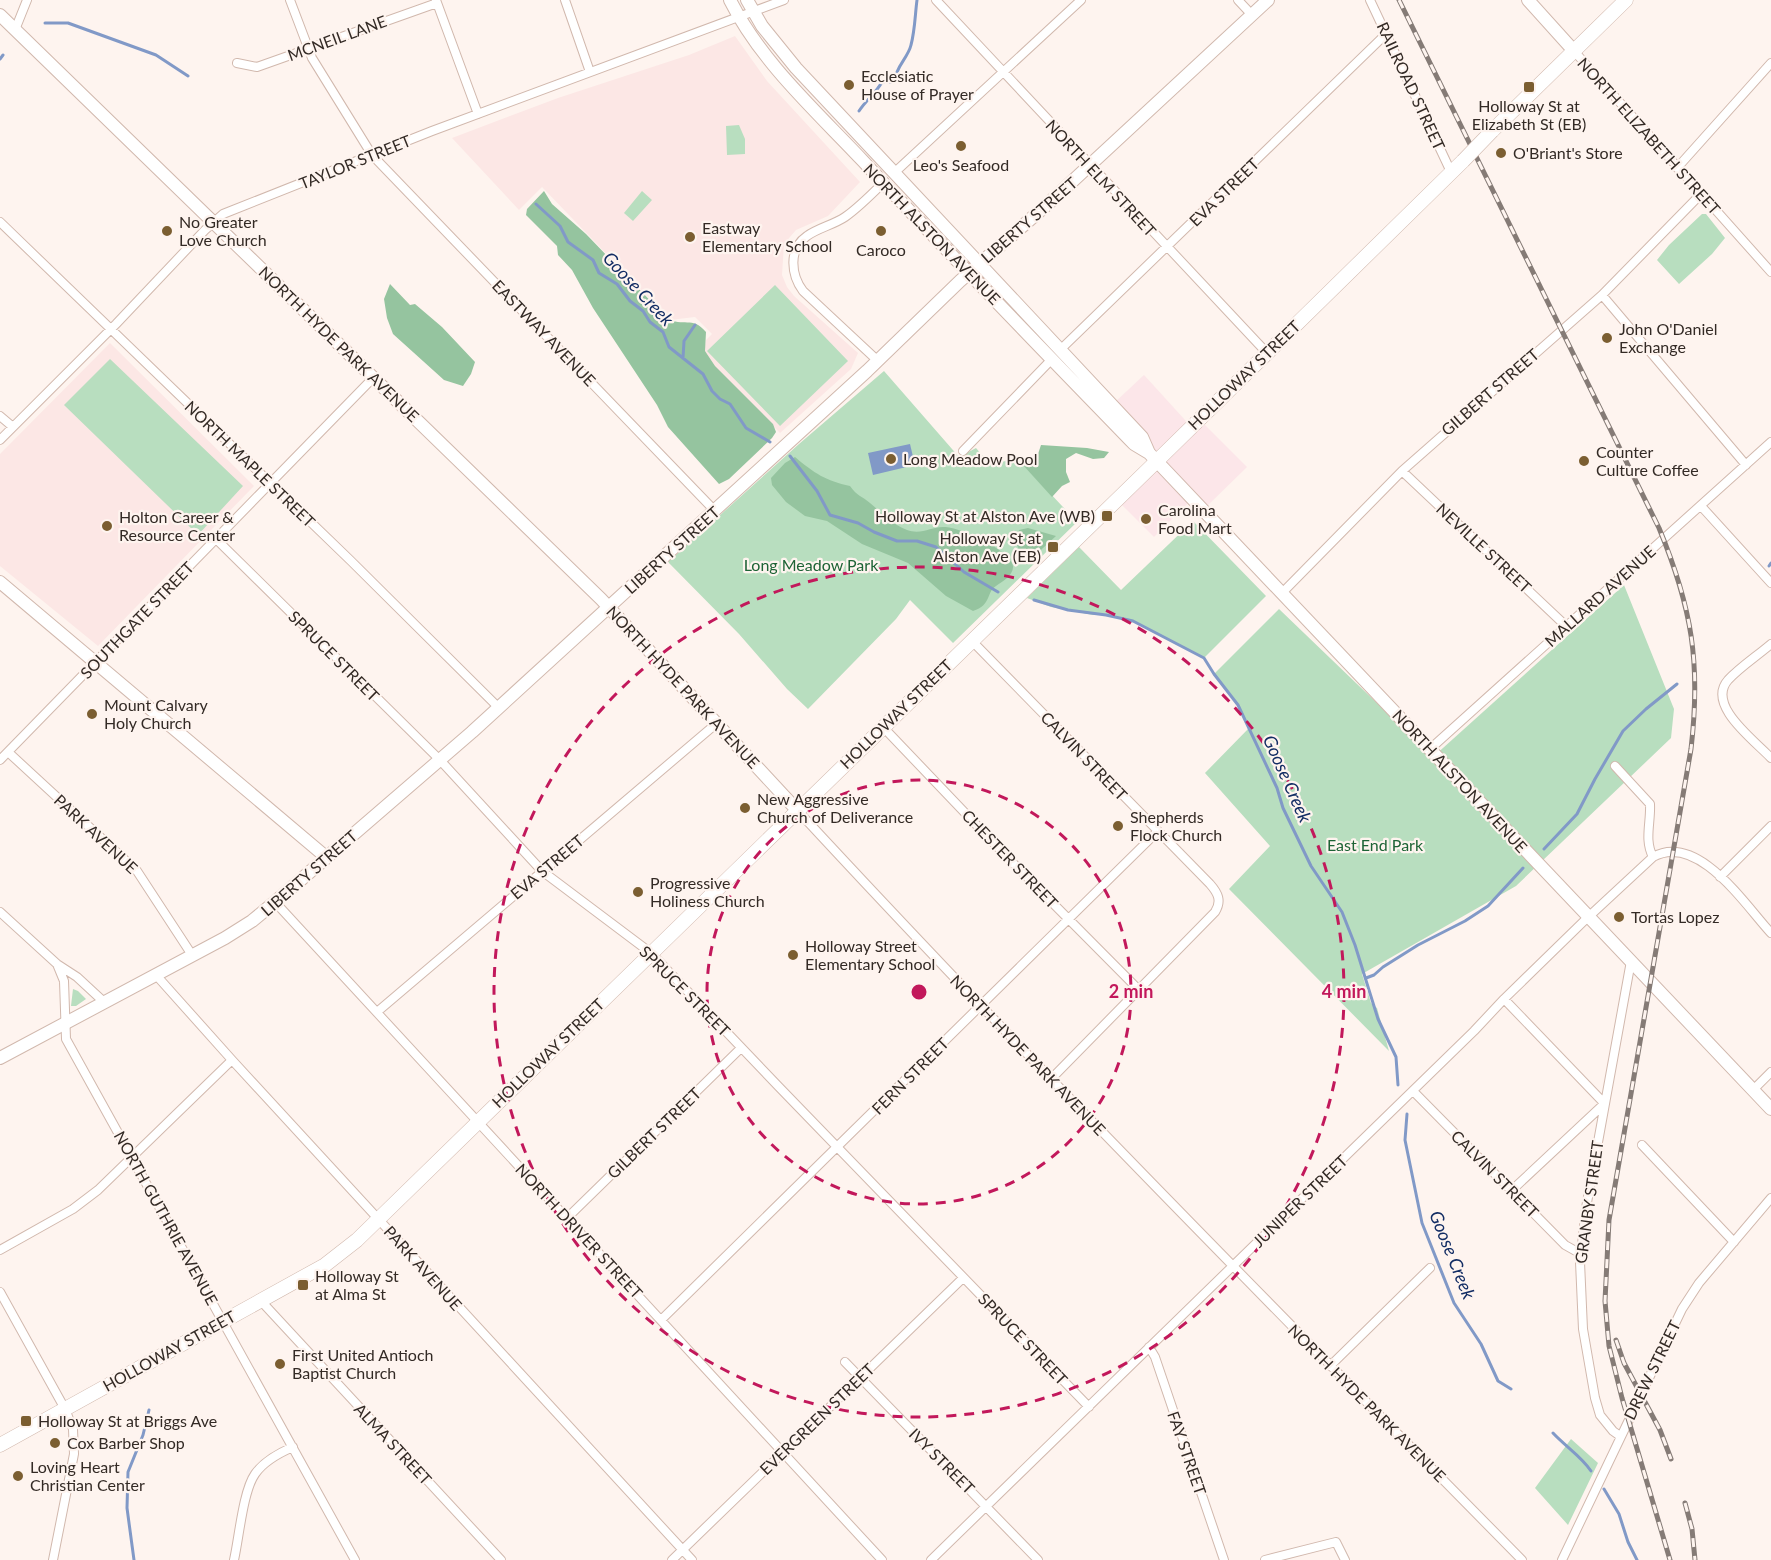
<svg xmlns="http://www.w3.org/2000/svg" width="1771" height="1560" font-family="Lato,sans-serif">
<rect width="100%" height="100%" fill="#fef4ef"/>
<path fill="#fce6e9" d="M1144,375L1195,431L1204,424L1247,467L1206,507L1195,496L1154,537L1121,504L1165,461L1112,405Z"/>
<path fill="#fce7e5" d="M735,36L767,81L860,182L828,216L796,230L784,244L782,275L787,287L794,296L858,353L851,369L780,433L703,355L706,340L712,334L695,317L670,320L542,187L519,210L452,138L558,98L689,55Z
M110,343L254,486L98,646L0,566V454Z"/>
<path fill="#b8debf" d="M739,125L745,139V154L727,155L726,126Z
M642,191L652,200L633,221L624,213Z
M1702,214H1706L1725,238L1712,254L1679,284L1657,260L1669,245Z
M775,285L848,361L780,426L707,351Z
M110,359L243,486L198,535L64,405Z
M884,371L959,457L976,448L989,463L1060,455L1034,476L1077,522L953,643L910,600L896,619L808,709L787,689L739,634L668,562L799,444Z
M1193,521L1266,596L1204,658L1133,621L1106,615H1093L1051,607L1027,598L1079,547L1121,590Z
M1624,585L1674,709L1671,738L1516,886L1362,974L1371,1003L1377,1008L1389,1051L1229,889L1270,846L1205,773L1249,728L1234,698L1214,674L1279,609L1433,757Z
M73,989L78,991L86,999L76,1006H71Z
M1571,1439L1598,1463L1568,1525L1535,1488Z"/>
<path fill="#95c49f" d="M544,191L552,204L586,234L667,318C683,328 692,315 706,332L705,351L715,366L773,424L776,432L772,438L729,479L719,484L668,427L657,405L593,308L572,270L558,255L557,246L526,215L527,209Z
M390,284L410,305L415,304L442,327L475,362L471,374L463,386L444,380L393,334L387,318L384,299Z
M1041,445L1087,448L1109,452L1104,458L1093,459L1076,453L1066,459V472L1070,482L1062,486L1052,497L1023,465L1037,457Z
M795,457C814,473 826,481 850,486C857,496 862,496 870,503C883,514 890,523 907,530C921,535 931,527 943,527C958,526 1011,550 1013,566C1014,575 1002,582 996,586C986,592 992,605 973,611L946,596L908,563L862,544L827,521L805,516L786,502L772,485L771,478L785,463Z
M1028,528L1056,536L1029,561L1022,556L1016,543L1019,530Z"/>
<path fill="#8199c7" d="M910,444L915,465L873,475L868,453Z"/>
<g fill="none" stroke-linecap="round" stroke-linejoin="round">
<path stroke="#8199c7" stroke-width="3" d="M45,23H68L156,55L188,76
M0,59L3,55
M859,111C866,100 876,93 882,82H892L895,80C896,66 908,58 911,45C915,30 915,15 917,0
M536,204L560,226L568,242L593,260L599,273L617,284L630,301L643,311L650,322L663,332L669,347L703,374L712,391L720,399L730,404L746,428L770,442
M683,358L684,341L695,325
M790,456L817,491L830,515L858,523L874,532L897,541H917L936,547L964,572L998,592
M1769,566L1771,563
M1034,600L1068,610L1106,615L1133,621L1204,658L1214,674L1238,705L1277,788L1283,808L1311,866L1342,912L1355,945L1378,1019L1396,1057L1398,1085
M1544,849L1577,814L1595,779L1623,731L1646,709L1677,684
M1366,978L1374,975L1383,967L1418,945L1465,921L1488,906L1523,868
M1407,1114L1405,1140L1422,1223L1454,1303L1481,1344L1498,1381L1511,1389
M1553,1433C1565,1446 1582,1457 1591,1471
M1604,1489L1619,1514L1628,1542L1637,1560
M134,1560L127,1508L128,1472L143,1435L149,1410"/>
<g stroke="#d1b8ad" stroke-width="10">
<path id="street" d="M290,0L312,58L372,155L715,511
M436,0L478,114
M565,0L590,72
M936,0L1267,353
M1238,0L1252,15
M1370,0L1451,172
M15,30L27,0
M1574,51L1771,272
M237,63L257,67L437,3
M1677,168L1771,63
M894,173L1081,0
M0,222L350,560L499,708
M1602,295L1746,465
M1060,350L1386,34
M878,361L803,291C791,275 788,249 807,236C818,228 833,225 845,217C858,208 871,195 883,183
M0,416L13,427
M0,440L116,324L205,230L223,214L432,131L784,0
M963,451L1052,359
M1402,471L1566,626
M1701,506L1771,583
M216,539L440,760L542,871L651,953L779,1087L1089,1407
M1282,593L1402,471L1602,295L1701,194
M972,641L1210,884C1218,893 1222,901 1215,912L1051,1079
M1771,644C1757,656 1740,667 1728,680C1706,705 1754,740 1771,758
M883,727L1009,859L1138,989
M1430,749L1771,442
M8,752L137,871L192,955
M0,760L374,377
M1615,766L1650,804C1651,823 1644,840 1653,857
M797,810C1033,1065 1278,1312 1522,1560
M1720,877L1771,826
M275,902L882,1560
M0,912L57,964L77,977L104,1002
M57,964L64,981L66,1039L355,1560
M156,975L232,1060L692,1560
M1504,999L1604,1103
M377,1012L717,723
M1753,1090L1771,1072
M1413,1091L1565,1245L1581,1254
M1642,1145L1734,1242
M1511,1191L1603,1105
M567,1218L741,1048
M0,1250L73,1209L98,1190L232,1060
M0,1292L65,1409L73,1429L74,1454L53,1560
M261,1301L501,1560
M661,1320L1158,831
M1149,1347L1155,1357L1224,1560
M845,1362L1038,1560
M1330,1366L1430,1268
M1620,1436L1613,1431L1600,1415L1595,1398L1583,1329L1580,1262L1586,1208L1631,961
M234,1560C239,1538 243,1491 255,1474C264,1461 279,1453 293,1447
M672,1560L963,1278
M931,1560L1474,1031L1504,999L1584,921L1653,857C1698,832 1745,905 1771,933
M1265,1560L1336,1542L1345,1560
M1562,1560L1682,1309L1699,1283L1771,1198"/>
</g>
<g stroke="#d1b8ad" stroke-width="14">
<path id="secondary" d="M730,0C761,62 816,111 863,161C952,257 1043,350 1134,444L1149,453L1771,1109
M747,0L762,26L796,68L1142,437L1149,453
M1528,0L1574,51
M0,15L601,599L797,810
M0,582L326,857
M0,1058L225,938L252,921L275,902L472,732L867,371L960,281L1050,202L1268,0"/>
</g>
<g stroke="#d1b8ad" stroke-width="15">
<path id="primary" d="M1492,131L1626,0
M0,1445L325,1265L357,1240L1163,455L1463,161"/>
</g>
<use href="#street" stroke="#fff" stroke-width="8"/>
<use href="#secondary" stroke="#fff" stroke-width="12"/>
<use href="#primary" stroke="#fff" stroke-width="14"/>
<g stroke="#857b76" stroke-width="5">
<path id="rail" d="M1399,0L1659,528C1692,608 1701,663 1691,749L1609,1220L1605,1301L1609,1346L1622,1398L1670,1560
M1616,1340L1624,1363L1660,1430L1671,1459
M1685,1503L1692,1529L1695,1560"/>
</g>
<use href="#rail" stroke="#fef4ef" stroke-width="3" stroke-dasharray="9" stroke-linecap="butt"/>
<g stroke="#d1b8ad" stroke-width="15" stroke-linecap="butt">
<path id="primary-bridge" d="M1463,161L1492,131"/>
</g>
<use href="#primary-bridge" stroke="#fff" stroke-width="14"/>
</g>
<g fill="none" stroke="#c2185b" stroke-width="3" stroke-dasharray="10 8">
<circle cx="919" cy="992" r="212"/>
<circle cx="919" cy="992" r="425"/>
</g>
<g fill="#7b5e31" stroke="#fef4ef" stroke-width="2">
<circle cx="849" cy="85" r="6"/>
<rect x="1523" y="81" width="12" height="12" rx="3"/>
<circle cx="961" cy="146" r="6"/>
<circle cx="1501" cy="153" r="6"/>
<circle cx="167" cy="231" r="6"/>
<circle cx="881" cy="231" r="6"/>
<circle cx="690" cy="237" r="6"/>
<circle cx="1607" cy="338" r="6"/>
<circle cx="891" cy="459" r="6"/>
<circle cx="1584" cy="461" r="6"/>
<rect x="1101" y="510" width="12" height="12" rx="3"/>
<circle cx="1146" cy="519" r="6"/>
<circle cx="107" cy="526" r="6"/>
<rect x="1047" y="541" width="12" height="12" rx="3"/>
<circle cx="92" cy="714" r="6"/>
<circle cx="745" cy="808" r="6"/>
<circle cx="1118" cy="826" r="6"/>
<circle cx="638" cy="892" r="6"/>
<circle cx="1619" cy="917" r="6"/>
<circle cx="793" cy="955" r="6"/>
<rect x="297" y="1279" width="12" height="12" rx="3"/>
<circle cx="280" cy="1364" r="6"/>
<rect x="20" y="1415" width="12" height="12" rx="3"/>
<circle cx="55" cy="1443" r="6"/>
<circle cx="18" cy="1476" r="6"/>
</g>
<g text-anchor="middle" stroke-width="4.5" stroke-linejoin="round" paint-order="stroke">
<g font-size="16" fill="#332a25" stroke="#fef4ef">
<text transform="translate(337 38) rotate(-20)" y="6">MCNEIL LANE</text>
<text transform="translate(1411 86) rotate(65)" y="6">RAILROAD STREET</text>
<text transform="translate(1649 136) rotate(48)" y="6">NORTH ELIZABETH STREET</text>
<text transform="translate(355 162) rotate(-22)" y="6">TAYLOR STREET</text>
<text transform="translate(1101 178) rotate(47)" y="6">NORTH ELM STREET</text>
<text transform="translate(1224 192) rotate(-44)" y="6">EVA STREET</text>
<text transform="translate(1029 220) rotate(-41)" y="6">LIBERTY STREET</text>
<text transform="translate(932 234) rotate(46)" y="6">NORTH ALSTON AVENUE</text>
<text transform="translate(544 333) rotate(46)" y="6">EASTWAY AVENUE</text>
<text transform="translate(339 344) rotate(44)" y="6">NORTH HYDE PARK AVENUE</text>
<text transform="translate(1244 375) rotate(-44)" y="6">HOLLOWAY STREET</text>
<text transform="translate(1490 392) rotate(-41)" y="6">GILBERT STREET</text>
<text transform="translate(250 464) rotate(44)" y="6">NORTH MAPLE STREET</text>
<text transform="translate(1484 548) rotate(43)" y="6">NEVILLE STREET</text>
<text transform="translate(672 550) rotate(-42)" y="6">LIBERTY STREET</text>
<text transform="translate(1600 596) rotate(-42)" y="6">MALLARD AVENUE</text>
<text transform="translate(137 620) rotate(-46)" y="6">SOUTHGATE STREET</text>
<text transform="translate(334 656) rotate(45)" y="6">SPRUCE STREET</text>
<text transform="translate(683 687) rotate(47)" y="6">NORTH HYDE PARK AVENUE</text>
<text transform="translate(896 714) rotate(-44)" y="6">HOLLOWAY STREET</text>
<text transform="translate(1084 756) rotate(46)" y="6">CALVIN STREET</text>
<text transform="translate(1460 781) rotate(47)" y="6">NORTH ALSTON AVENUE</text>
<text transform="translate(96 834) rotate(43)" y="6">PARK AVENUE</text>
<text transform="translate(1010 859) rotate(46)" y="6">CHESTER STREET</text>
<text transform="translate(547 867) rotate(-40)" y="6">EVA STREET</text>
<text transform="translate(309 873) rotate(-41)" y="6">LIBERTY STREET</text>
<text transform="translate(685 991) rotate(45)" y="6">SPRUCE STREET</text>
<text transform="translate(548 1053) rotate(-44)" y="6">HOLLOWAY STREET</text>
<text transform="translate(1028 1055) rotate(46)" y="6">NORTH HYDE PARK AVENUE</text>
<text transform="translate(910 1076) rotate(-45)" y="6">FERN STREET</text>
<text transform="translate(654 1133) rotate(-44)" y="6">GILBERT STREET</text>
<text transform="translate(1495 1174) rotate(45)" y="6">CALVIN STREET</text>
<text transform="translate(1300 1201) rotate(-44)" y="6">JUNIPER STREET</text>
<text transform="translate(1589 1202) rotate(-82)" y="6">GRANBY STREET</text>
<text transform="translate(166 1218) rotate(61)" y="6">NORTH GUTHRIE AVENUE</text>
<text transform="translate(579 1231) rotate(47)" y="6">NORTH DRIVER STREET</text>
<text transform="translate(423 1268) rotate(48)" y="6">PARK AVENUE</text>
<text transform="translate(1023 1339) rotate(46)" y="6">SPRUCE STREET</text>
<text transform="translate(169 1351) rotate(-29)" y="6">HOLLOWAY STREET</text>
<text transform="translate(1652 1370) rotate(-64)" y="6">DREW STREET</text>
<text transform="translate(1367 1403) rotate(45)" y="6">NORTH HYDE PARK AVENUE</text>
<text transform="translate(817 1419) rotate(-44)" y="6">EVERGREEN STREET</text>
<text transform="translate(393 1444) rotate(47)" y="6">ALMA STREET</text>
<text transform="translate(1187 1453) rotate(71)" y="6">FAY STREET</text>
<text transform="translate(942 1461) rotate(45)" y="6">IVY STREET</text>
</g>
<g font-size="16" fill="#332a25" stroke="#fef4ef" text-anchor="start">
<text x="861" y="82">Ecclesiatic<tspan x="861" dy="18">House of Prayer</tspan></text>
<text x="1529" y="112" text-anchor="middle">Holloway St at<tspan x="1529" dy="18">Elizabeth St (EB)</tspan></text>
<text x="1513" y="159">O'Briant's Store</text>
<text x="961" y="171" text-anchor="middle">Leo's Seafood</text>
<text x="179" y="228">No Greater<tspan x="179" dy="18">Love Church</tspan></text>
<text x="702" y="234">Eastway<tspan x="702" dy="18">Elementary School</tspan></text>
<text x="881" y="256" text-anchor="middle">Caroco</text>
<text x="1619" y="335">John O'Daniel<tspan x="1619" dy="18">Exchange</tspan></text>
<text x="1596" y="458">Counter<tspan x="1596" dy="18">Culture Coffee</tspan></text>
<text x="903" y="465">Long Meadow Pool</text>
<text x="1158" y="516">Carolina<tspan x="1158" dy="18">Food Mart</tspan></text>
<text x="1095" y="522" text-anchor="end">Holloway St at Alston Ave (WB)</text>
<text x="119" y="523">Holton Career &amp;<tspan x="119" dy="18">Resource Center</tspan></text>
<text x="1041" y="544" text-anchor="end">Holloway St at<tspan x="1041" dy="18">Alston Ave (EB)</tspan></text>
<text x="104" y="711">Mount Calvary<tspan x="104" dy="18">Holy Church</tspan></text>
<text x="757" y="805">New Aggressive<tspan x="757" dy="18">Church of Deliverance</tspan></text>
<text x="1130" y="823">Shepherds<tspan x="1130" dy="18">Flock Church</tspan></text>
<text x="650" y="889">Progressive<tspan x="650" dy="18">Holiness Church</tspan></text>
<text x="1631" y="923">Tortas Lopez</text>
<text x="805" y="952">Holloway Street<tspan x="805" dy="18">Elementary School</tspan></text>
<text x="315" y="1282">Holloway St<tspan x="315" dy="18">at Alma St</tspan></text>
<text x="292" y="1361">First United Antioch<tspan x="292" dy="18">Baptist Church</tspan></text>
<text x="38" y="1427">Holloway St at Briggs Ave</text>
<text x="67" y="1449">Cox Barber Shop</text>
<text x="30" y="1473">Loving Heart<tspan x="30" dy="18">Christian Center</tspan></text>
</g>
<g font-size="16" fill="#1d6335" stroke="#fef4ef">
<text x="811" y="571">Long Meadow Park</text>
<text x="1375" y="851">East End Park</text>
</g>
<g font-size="18" font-style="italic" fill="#132d64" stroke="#fef4ef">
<text transform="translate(638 289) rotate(47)" y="6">Goose Creek</text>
<text transform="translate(1287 779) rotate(66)" y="6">Goose Creek</text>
<text transform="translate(1452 1255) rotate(68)" y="6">Goose Creek</text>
</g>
</g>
<circle cx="919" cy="992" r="9" fill="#c2185b" stroke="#fef4ef" stroke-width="3"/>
<g font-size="18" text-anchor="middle" font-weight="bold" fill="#c2185b" stroke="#fef4ef" stroke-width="4.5" stroke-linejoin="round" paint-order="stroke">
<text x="1131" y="998">2 min</text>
<text x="1344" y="998">4 min</text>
</g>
</svg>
